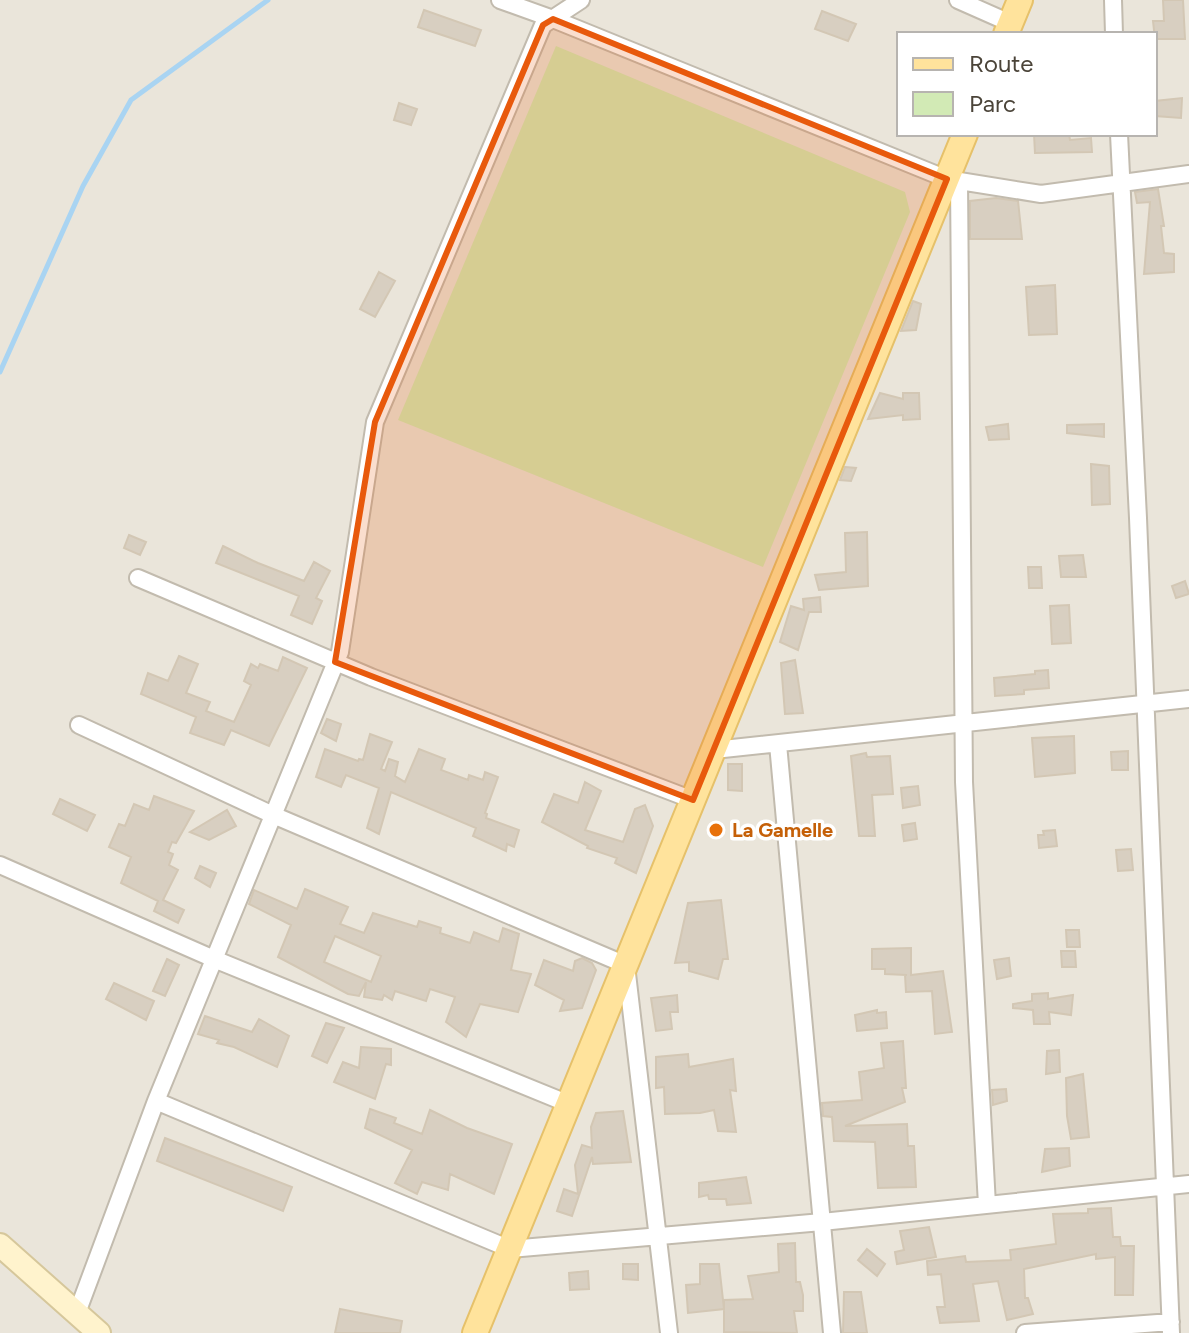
<svg xmlns="http://www.w3.org/2000/svg" width="1189" height="1333" font-family="Figtree,sans-serif">
<rect width="100%" height="100%" fill="#f6f3ec"/>
<path fill="#eae5da" fill-rule="evenodd" d="M0,0H1189V1333H0ZM899,34H1155V134H899Z"/>
<path fill="#d2eab5" d="M556,46L905,192L910,212L763,567L398,420Z"/>
<g fill="none" stroke-linecap="round" stroke-linejoin="round">
<path stroke="#a9d4f2" stroke-width="5" d="M0,372L83,186L131,100L268,0"/>
</g>
<path fill="#d8cfc1" stroke="#d3c7b4" stroke-width="2" fill-rule="evenodd" d="M1163,0H1183L1185,39H1155L1153,21H1164Z
M424,10L481,30L475,46L418,27Z
M822,11L856,24L848,41L815,29Z
M1182,98L1181,118L1155,116V101Z
M399,103L417,109L411,125L394,120Z
M1034,134H1069L1070,140L1091,138L1092,152L1035,153Z
M1158,189L1164,226H1161L1164,253L1174,254V272L1144,274L1150,202L1137,203L1135,192Z
M996,198L1018,201L1022,239H970V201Z
M379,272L395,281L375,317L360,309Z
M1055,285L1057,334L1029,335L1026,287Z
M913,301L921,304L916,330L901,331Z
M880,393L903,399V393H919L920,419L903,420V415L868,419Z
M1008,424L1009,439L989,440L986,427Z
M1104,424V437L1067,433V425Z
M1091,464L1109,466L1110,504L1092,505Z
M845,467L856,468L851,481L840,480Z
M867,532L868,586L819,590L815,575L846,572L845,533Z
M129,535L146,542L140,555L124,548Z
M223,546L258,563L304,581L314,562L330,571L316,598L322,601L312,624L291,615L299,596L216,563Z
M1083,555L1086,577H1061L1059,556Z
M1028,567H1041L1042,588H1029Z
M1185,581L1189,594L1176,598L1172,586Z
M820,597L821,612H809L798,650L780,642L791,606L804,610L803,599Z
M1069,605L1071,643L1052,644L1050,606Z
M179,656L198,664L186,693L210,702L206,711L234,722L251,685L244,681L251,664L258,668L260,664L278,671L283,657L307,668L269,746L231,730L224,745L190,733L196,717L141,694L148,673L168,681Z
M795,660L803,713L785,714L781,663Z
M1048,670L1049,688L1024,690V694L995,696L994,678L1035,674V671Z
M327,719L341,724L336,741L321,733Z
M370,734L392,742L381,769L385,771L389,759L398,762L395,776L405,782L419,749L445,759L441,770L468,780L469,775L483,780L485,772L498,777L485,813L487,814L486,818L519,830L514,847L507,844L506,851L473,836L476,828L391,792L379,834L367,828L379,788L346,775L341,787L316,777L325,749L358,761L359,759L363,760Z
M1074,736L1075,773L1035,777L1032,738Z
M1128,751V770H1112L1111,752Z
M866,753L867,757L890,756L893,794L872,795L875,836H859L851,756Z
M728,764H742V791L728,790Z
M585,782L601,791L585,830L623,842L635,809L645,805L653,826L636,873L615,863L617,858L587,848L588,846L542,822L554,794L578,803Z
M918,786L920,805L903,808L901,788Z
M154,796L194,811L176,843L172,842L168,852L173,854L169,865L178,870L163,900L184,910L178,923L154,911L158,901L121,883L131,857L109,847L119,824L125,826L134,804L149,810Z
M60,799L95,815L87,831L53,814Z
M227,810L236,826L209,840L190,832Z
M915,823L917,839L904,841L902,825Z
M1055,830L1057,846L1039,848L1038,835H1044L1043,831Z
M1131,849L1133,870L1118,871L1116,850Z
M200,866L216,873L210,887L195,878Z
M305,889L348,907L340,924L364,933L373,913L417,927L419,921L441,928L440,933L470,943L474,932L499,942L503,928L519,934L511,970L531,974L518,1012L480,1004L466,1037L446,1022L455,997L430,989L426,1001L395,991L392,1000L384,995L382,1000L364,997L366,982L359,996L348,994L278,957L291,925L249,904L254,890L297,909ZM335,936L381,956L371,982L324,962Z
M721,900L728,959H723L718,979L689,971V962L675,963L688,903Z
M1066,930H1079L1080,947H1067Z
M911,948V975L943,971L952,1032L935,1034L932,991L906,992L905,975H907L885,974V969H872V949Z
M1061,951H1075L1076,967H1062Z
M582,958L592,963L596,970L582,1008L560,1011L564,1000L535,985L544,960L573,971L575,961Z
M1009,958L1011,976L997,979L994,960Z
M167,959L179,965L165,996L153,991Z
M114,983L154,1001L146,1020L106,999Z
M1048,993V999L1073,995L1071,1015L1049,1012L1050,1024H1034L1033,1010L1013,1008V1004L1032,1001V994Z
M677,995L678,1012H670L672,1029L656,1031L651,998Z
M877,1010V1013L886,1012L887,1028L857,1031L855,1015Z
M205,1016L252,1032L259,1019L289,1036L277,1067L234,1047L217,1043L219,1040L198,1034Z
M326,1023L344,1028L327,1063L312,1056Z
M903,1041L906,1088H902L905,1102L845,1126L907,1124L908,1146H914L916,1187L878,1188L875,1142L834,1141L832,1117L823,1116L822,1103L862,1100L859,1072L884,1068L881,1043Z
M361,1047L391,1049V1065L386,1064L375,1099L334,1082L343,1062L359,1068Z
M1059,1050L1060,1072L1046,1074L1047,1051Z
M688,1054L689,1067L733,1059L736,1091L730,1090L736,1132L718,1131L714,1110L700,1113L665,1114L664,1087L656,1088V1057Z
M1083,1074L1089,1137L1071,1139L1067,1116L1066,1078Z
M1006,1089L1007,1101L993,1105L992,1090Z
M370,1109L396,1118L394,1123L422,1134L430,1110L467,1128L512,1144L494,1194L450,1174L448,1190L422,1182L417,1194L395,1183L412,1150L365,1128Z
M623,1111L631,1162L593,1164L592,1157L572,1216L557,1211L564,1189L578,1194L575,1165L582,1145L592,1148L591,1127L596,1113Z
M165,1138L292,1187L283,1211L157,1161Z
M1069,1148L1070,1166L1042,1172L1045,1149Z
M746,1177L751,1203L727,1205L726,1199H709L708,1195L699,1197V1183Z
M1111,1208L1113,1237H1120L1121,1246H1134L1133,1295H1115V1257L1096,1259V1254L1024,1269L1025,1298H1028L1033,1314L1007,1320L998,1281L973,1284L979,1321L940,1323L937,1307H945L941,1274L928,1275L927,1261L965,1256L966,1262L1011,1260L1010,1250L1056,1244L1053,1214L1088,1213V1209Z
M929,1227L936,1257L897,1264L895,1252L904,1250L900,1231Z
M795,1243L796,1282H800L803,1295V1311H794L797,1333L724,1332V1300L753,1299L748,1276L779,1272L778,1244Z
M867,1249L885,1264L877,1276L858,1260Z
M623,1264H638V1280L623,1279Z
M700,1264H719L724,1309L688,1313L686,1285L700,1284Z
M588,1271L589,1289L570,1290L569,1273Z
M844,1292H861L867,1333H843Z
M340,1309L402,1321L400,1333H335Z"/>
<g fill="none" stroke-linecap="round" stroke-linejoin="round">
<g stroke="#c2bbae" stroke-width="20">
<path id="minor" d="M500,0L553,19L947,179L1041,194L1189,174
M958,0L1010,23
M1113,0L1114,34
M1119,134L1138,518L1171,1333
M959,181L964,782L987,1205
M138,578L371,677L693,800
M79,725L273,815L626,965L669,1333
M778,744L832,1333
M714,750L1189,699
M0,865L214,959L569,1104
M156,1101L510,1249L822,1222L1189,1184
M77,1313L156,1101L340,652L375,422L543,25L581,0
M1025,1333L1171,1322"/>
</g>
<g stroke="#d6c79b" stroke-width="26">
<path id="secondary" d="M0,1245L99,1333"/>
</g>
<g stroke="#e6c16a" stroke-width="28">
<path id="primary" d="M1006,34L1020,0
M475,1333L965,134"/>
</g>
<use href="#minor" stroke="#fff" stroke-width="16"/>
<use href="#secondary" stroke="#fff3cd" stroke-width="22"/>
<use href="#primary" stroke="#ffe39c" stroke-width="24"/>
</g>
<path fill="#e8590c" fill-opacity="0.2" stroke="#e8590c" stroke-width="6" stroke-linejoin="round" d="M553,19L947,179L693,800L335,662L375,422L543,25Z"/>
<circle fill="#e8710a" stroke="#fff" stroke-width="3" cx="716" cy="830" r="8"/>
<g text-anchor="middle" stroke-width="7" stroke-linejoin="round" paint-order="stroke">
<g font-size="20" font-weight="bold" fill="#c56008" stroke="#fff" text-anchor="start">
<text x="732" y="837">La Gamelle</text>
</g>
</g>
<rect x="897" y="32" width="260" height="104" fill="#ffffff" stroke="#b7b4b0" stroke-width="2"/>
<rect x="913" y="58" width="40" height="12" fill="#ffe39c" stroke="#b7b4b0" stroke-width="2"/>
<text x="969" y="72" font-size="24" fill="#4b4439">Route</text>
<rect x="913" y="92" width="40" height="24" fill="#d2eab5" stroke="#b7b4b0" stroke-width="2"/>
<text x="969" y="112" font-size="24" fill="#4b4439">Parc</text>
</svg>
